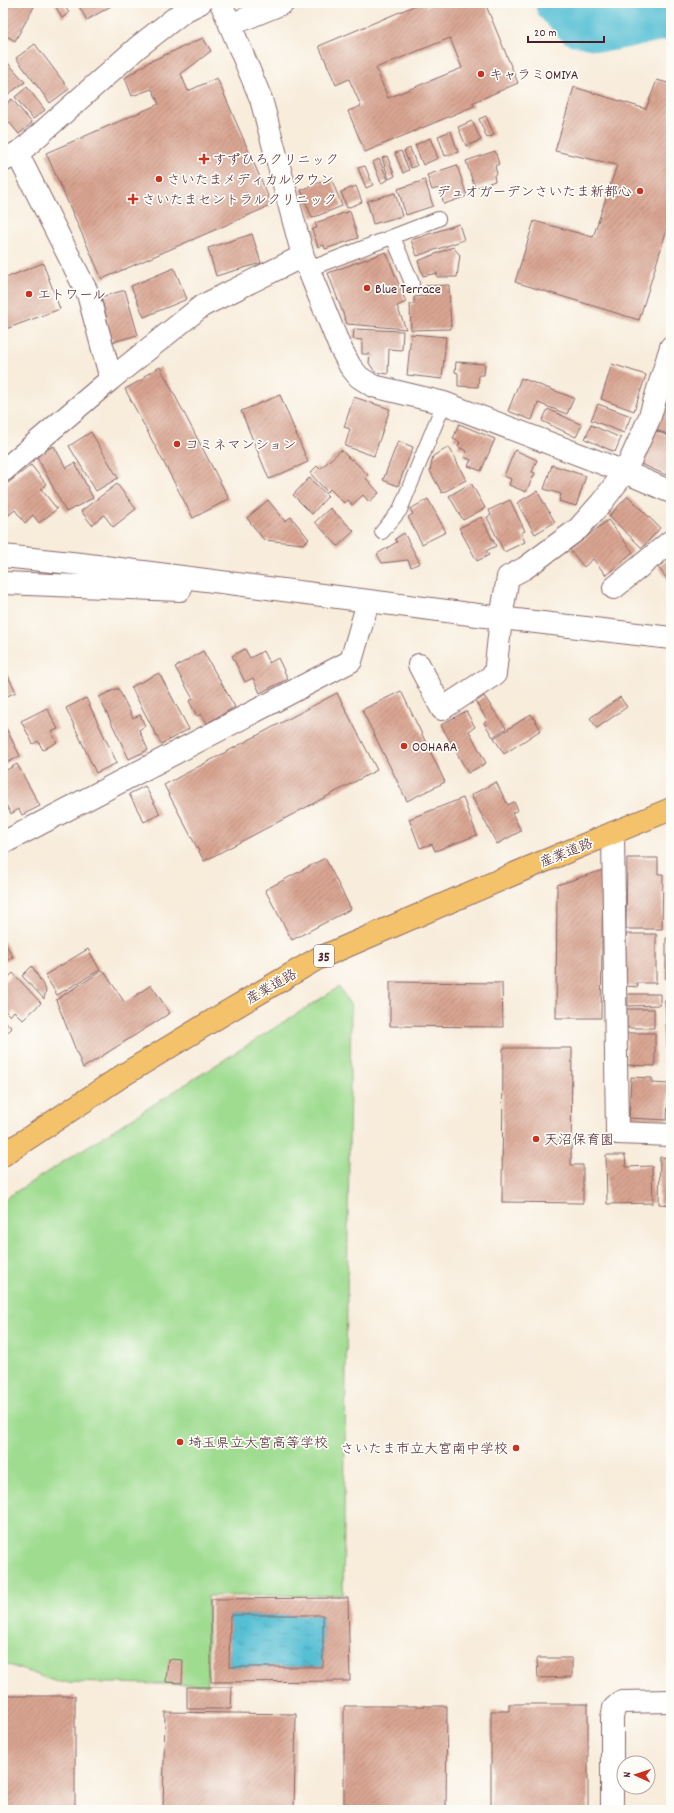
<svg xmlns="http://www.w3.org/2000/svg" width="674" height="1813" font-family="Dekko,'Klee One',sans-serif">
<defs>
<pattern id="water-ripples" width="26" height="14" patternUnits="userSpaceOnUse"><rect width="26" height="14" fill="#57bfd4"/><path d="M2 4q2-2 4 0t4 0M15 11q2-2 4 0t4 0" fill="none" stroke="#4a9bac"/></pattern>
<pattern id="building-hatch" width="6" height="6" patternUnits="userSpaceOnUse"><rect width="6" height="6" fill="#d9a592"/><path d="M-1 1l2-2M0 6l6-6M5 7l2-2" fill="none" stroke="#b28677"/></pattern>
</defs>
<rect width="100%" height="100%" fill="#fdfcf7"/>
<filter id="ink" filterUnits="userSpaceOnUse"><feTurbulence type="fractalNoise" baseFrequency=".025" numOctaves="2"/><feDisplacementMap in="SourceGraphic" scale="8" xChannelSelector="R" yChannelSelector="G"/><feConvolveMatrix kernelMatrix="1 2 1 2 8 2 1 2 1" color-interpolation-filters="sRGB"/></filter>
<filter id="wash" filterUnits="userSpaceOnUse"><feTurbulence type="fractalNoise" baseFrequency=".012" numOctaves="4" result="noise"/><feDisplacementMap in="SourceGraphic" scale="16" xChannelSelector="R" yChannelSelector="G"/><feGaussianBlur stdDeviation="0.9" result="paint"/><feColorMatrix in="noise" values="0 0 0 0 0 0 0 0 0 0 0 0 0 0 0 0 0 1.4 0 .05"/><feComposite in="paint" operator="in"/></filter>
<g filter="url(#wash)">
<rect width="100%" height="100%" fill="#f8ecdb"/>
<path fill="#9fdc90" stroke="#747e5e" d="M339,987L351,1006L343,1595L208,1596V1685L57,1682L3,1663V1200Z"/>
<path fill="url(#water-ripples)" stroke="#506f80" d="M230,1615H323V1667H229Z"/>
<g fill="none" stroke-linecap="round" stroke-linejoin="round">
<path stroke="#57bfd4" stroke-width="46" d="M558,3L577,23L606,29L671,16"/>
</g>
<g id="blocks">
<path fill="url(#building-hatch)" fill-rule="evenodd" d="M3,3H36L15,41L3,34Z
M54,3H63L69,13L62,18Z
M77,3H116L87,20Z
M421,3H424L425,7L434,3H485L518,83L472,103L474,106L365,152L348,111L361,106L349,79L336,85L319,46ZM450,38L462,68L388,98L376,68Z
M203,38L211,51L181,74L188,91L217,78L272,205L102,279L46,153L159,104L152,89L132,96L125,78L149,62Z
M35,44L69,89L50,103L16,58Z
M8,63L25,82L3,98V67Z
M657,80L671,84V216L639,320L515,282L534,221L593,237L617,165L555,151L574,87L646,109Z
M27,87L45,110L33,119L15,97Z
M12,99L32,123L19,134L3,115V106Z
M486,116L494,135L487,138L479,119Z
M472,121L481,140L466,146L458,127Z
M451,131L458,152L445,156L438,136Z
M430,138L438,158L423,165L415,145Z
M410,148L417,166L411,168L404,151Z
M401,151L409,170L403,173L395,153Z
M495,151L499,164L495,166L497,174L494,175L495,181L475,188L466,161Z
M387,156L395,176L389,179L382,158Z
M379,159L388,180L381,183L373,162Z
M457,165L467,196L444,204L439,188L432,190L427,175Z
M365,166L373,185L366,188L358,168Z
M331,178L342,206L312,218L301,190Z
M425,180L433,206L406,215L398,189Z
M356,186L362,202L347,208L341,192Z
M395,193L402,216L373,224L367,201Z
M350,211L358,238L325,249L324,245L318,247L312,229L317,228L315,223Z
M459,224L464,240L417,256L411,240Z
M252,234L261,263L216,276L208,248Z
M453,247L460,255L457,277H437V273L423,276L418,261Z
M386,252L406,302L397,306L406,329L347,324L328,273Z
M43,263L60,309L3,330V279Z
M174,268L187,299L144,317L131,286Z
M449,285L451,329L411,330L410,304H414V297L425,296V286Z
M125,290L138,335L113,342L101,297Z
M354,329L403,331L402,350L389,349L388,374L375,372L369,363L370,354H362V340L353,339Z
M411,334L446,337L442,379L407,375Z
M456,362L485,364L484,375H479L478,387L458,386V373L455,372Z
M612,364L646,375L634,411L601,399Z
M160,367L229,499L193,518L125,389L145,378L144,376Z
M521,378L574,398L567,414L538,403L532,420L508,411Z
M668,393L671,395V435L656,430Z
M280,395L308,462L269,479L241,411Z
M354,397L390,409L374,456L345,446L350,429L344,427Z
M598,404L631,416L624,433L591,420Z
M548,409L582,425L576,437L542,421Z
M459,424L495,439L481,471L468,466L471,460L464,457L467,451L458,447L460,442L453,439Z
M591,425L621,438L615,452L585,439Z
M656,431L671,437V462L666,475L641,464Z
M91,432L118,478L96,491L69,446Z
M398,441L413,447L398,486L383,480Z
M54,446L66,468L75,463L93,498L66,512L36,455Z
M449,447L466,480L442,493L430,471L433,456Z
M341,450L351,460L352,459L368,475L366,478L379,493L369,502L363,495L352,505L348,500L344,503L330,489L327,492L310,473L317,466L320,469Z
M515,450L537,460L532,472L535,473L526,492L509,485L511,479L504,476Z
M31,465L46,484L41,489L57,509L39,523L33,515L25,523L15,510L5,518L3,515V487Z
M552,465L586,476L576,506L559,501L561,494L544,489Z
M309,478L328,496L312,514L293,495Z
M471,483L485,508L463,520L449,496Z
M117,484L136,509L113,527L104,515L92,525L81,511Z
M537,491L555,522L535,534L517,503Z
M628,496L660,528L642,548L609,516Z
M428,499L446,532L422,544L408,517L413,514L410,509Z
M268,500L285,521L291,517L309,539L303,544L264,540L247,518Z
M510,500L525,531L521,533L525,542L504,552L487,517L491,515L489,510Z
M330,508L354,531L338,546L315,522Z
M481,517L496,546L486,551L489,555L477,561L459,528Z
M608,520L633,552L606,575L593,559L584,567L570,550Z
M404,533L420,563L411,567L408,560L382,563L377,554L397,542L395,539Z
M671,557V584L658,567Z
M245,649L250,658L263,651L269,663L278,658L288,679L260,693L253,678L245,682L232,656Z
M203,651L235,707L207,723L201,714L197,716L189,701L193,699L175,667Z
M3,666L16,692L3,698Z
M159,673L189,729L161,744L131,687Z
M118,688L133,718L140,715L145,726L139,730L148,750L129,759L99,697Z
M401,691L445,782L407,801L362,710Z
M337,693L377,770L204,861L164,785Z
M484,696L506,728L493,737L484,723L487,720L476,702Z
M620,697L627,707L597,728L590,718Z
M86,698L117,763L96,773L66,708Z
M47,708L58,729L51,732L57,742L43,750L38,741L33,744L21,721Z
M466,711L475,727L469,731L486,763L468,773L441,725Z
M531,714L541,730L504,754L494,738Z
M3,722L20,756L3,765Z
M17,764L40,806L22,815L19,809L11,814L3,799V772Z
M496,782L508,805L514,802L518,810L512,813L521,831L497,844L471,795Z
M145,786L160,814L144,822L129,794Z
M463,798L477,835L435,851L432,844L420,848L409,819Z
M325,858L351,909L292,940L265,890Z
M627,858H658V874H663L662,929H626Z
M603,870L601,1018H556L557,885Z
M626,934H656V983H637L638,987L626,986Z
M666,938H671V979H666Z
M3,940L13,957L3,962Z
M88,949L100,970L57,995L45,975Z
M32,966L46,990L44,999L22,976Z
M103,970L125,1003L151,985L170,1013L83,1068L56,1000Z
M13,973L41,1003L23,1020L14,1011L10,1016L3,1009V983Z
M390,982L502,983L503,1027L390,1026Z
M628,994H660V1005L628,1006Z
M665,1000H671V1046H667Z
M627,1009H654V1028H627Z
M3,1020L12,1028L3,1037Z
M627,1033H655V1066L626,1065Z
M503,1048H572L571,1165H583V1203L502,1202Z
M631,1077L652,1078V1083L669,1084L667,1120L629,1118Z
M606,1155H625L626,1167L652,1166L653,1203L607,1204Z
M660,1157L671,1158V1205L659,1204Z
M348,1598L350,1681L211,1682V1599ZM230,1615H323V1667H229Z
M537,1658H572V1677L538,1678Z
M168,1659L183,1660L182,1683L166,1682Z
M187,1687H232L231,1709H187Z
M3,1696H75V1810H3Z
M509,1704H588V1810H491V1711H509Z
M344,1706H447L446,1810H344Z
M165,1712L296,1714L294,1810H163Z"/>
</g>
</g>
<g filter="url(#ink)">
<use href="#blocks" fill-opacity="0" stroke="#876769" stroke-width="1"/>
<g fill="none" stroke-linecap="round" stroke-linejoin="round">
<g stroke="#876769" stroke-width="16">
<path id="service" d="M393,237L412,283
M309,269L438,219
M382,532L400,510L444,403"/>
</g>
<g stroke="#876769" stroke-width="24">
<path id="minor" d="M221,3L261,99L303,256L339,345L350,366L359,377L373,386L444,403L625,472L671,492
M230,25L283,3
M17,153L88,294L111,379
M3,161L22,150L138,47L184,11L200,3
M3,471L111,379L202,306L303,256
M614,588L671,541
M419,665L442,709L495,674L501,618L508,577L525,568L578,529L602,502L625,472L649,419L671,347
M613,833L617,1133L671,1135
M3,843L351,661L368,602
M612,1810V1718L614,1708L621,1702L671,1701"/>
</g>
<g stroke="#876769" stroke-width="24">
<path id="tertiary" d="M3,556L81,564L501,618L671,638
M3,583L180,590"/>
</g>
<g stroke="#876769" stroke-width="24">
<path id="primary" d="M3,1155L125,1074L220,1016L317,959L523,870L671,809"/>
</g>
<use href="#service" stroke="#fff" stroke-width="14"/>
<use href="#minor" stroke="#fff" stroke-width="22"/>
<use href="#tertiary" stroke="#fff" stroke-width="22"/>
<use href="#primary" stroke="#f4c26a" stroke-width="22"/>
</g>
</g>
<g fill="#c8321e" stroke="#fdfcf7" stroke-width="1.5">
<circle cx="481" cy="74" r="4"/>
<path d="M202 153h4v4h4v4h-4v4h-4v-4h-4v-4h4z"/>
<circle cx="159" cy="179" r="4"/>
<circle cx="640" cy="191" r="4"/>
<path d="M131 193h4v4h4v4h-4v4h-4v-4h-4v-4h4z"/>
<circle cx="367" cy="288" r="4"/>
<circle cx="29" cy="294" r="4"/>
<circle cx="177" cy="444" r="4"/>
<circle cx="404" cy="746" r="4"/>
<circle cx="536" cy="1139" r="4"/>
<circle cx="180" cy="1442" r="4"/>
<circle cx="516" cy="1448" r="4"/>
</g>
<g text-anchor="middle" stroke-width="3.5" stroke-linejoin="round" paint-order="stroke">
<rect fill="#fdfcf7" stroke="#806168" stroke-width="1" x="314" y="945" width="20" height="22" rx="3"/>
<g font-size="13" font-weight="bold" fill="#4a1f2b">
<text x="324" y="961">35</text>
</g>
<g font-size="14" fill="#4a1f2b" stroke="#fdfcf7" text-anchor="start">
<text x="489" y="79">キャラミOMIYA</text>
<text x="213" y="164">すずひろクリニック</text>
<text x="167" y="184">さいたまメディカルタウン</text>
<text x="632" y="196" text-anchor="end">デュオガーデンさいたま新都心</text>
<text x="142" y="204">さいたまセントラルクリニック</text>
<text x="375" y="293">Blue Terrace</text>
<text x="37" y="299">エトワール</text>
<text x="185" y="449">コミネマンション</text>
<text x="412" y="751">OOHARA</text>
<text x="544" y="1144">天沼保育園</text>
<text x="188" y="1447">埼玉県立大宮高等学校</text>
<text x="508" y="1453" text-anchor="end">さいたま市立大宮南中学校</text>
</g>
<g font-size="14" fill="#4a1f2b" stroke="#fdfcf7">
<text transform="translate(566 852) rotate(-22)" y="5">産業道路</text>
<text transform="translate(271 986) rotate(-30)" y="5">産業道路</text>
</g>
</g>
<rect width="674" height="1813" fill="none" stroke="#fdfcf7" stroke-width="16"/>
<g transform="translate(636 1775) rotate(273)"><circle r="19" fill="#fdfcf7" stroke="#b5a4a5"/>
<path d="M0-3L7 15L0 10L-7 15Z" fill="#c8321e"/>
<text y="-6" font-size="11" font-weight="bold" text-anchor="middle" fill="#4a1f2b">N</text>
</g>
<path d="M528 36v6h76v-6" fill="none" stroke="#4a1f2b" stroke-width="2"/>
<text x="534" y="36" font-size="12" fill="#4a1f2b" stroke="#fdfcf7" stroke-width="3" paint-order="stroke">20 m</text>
</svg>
